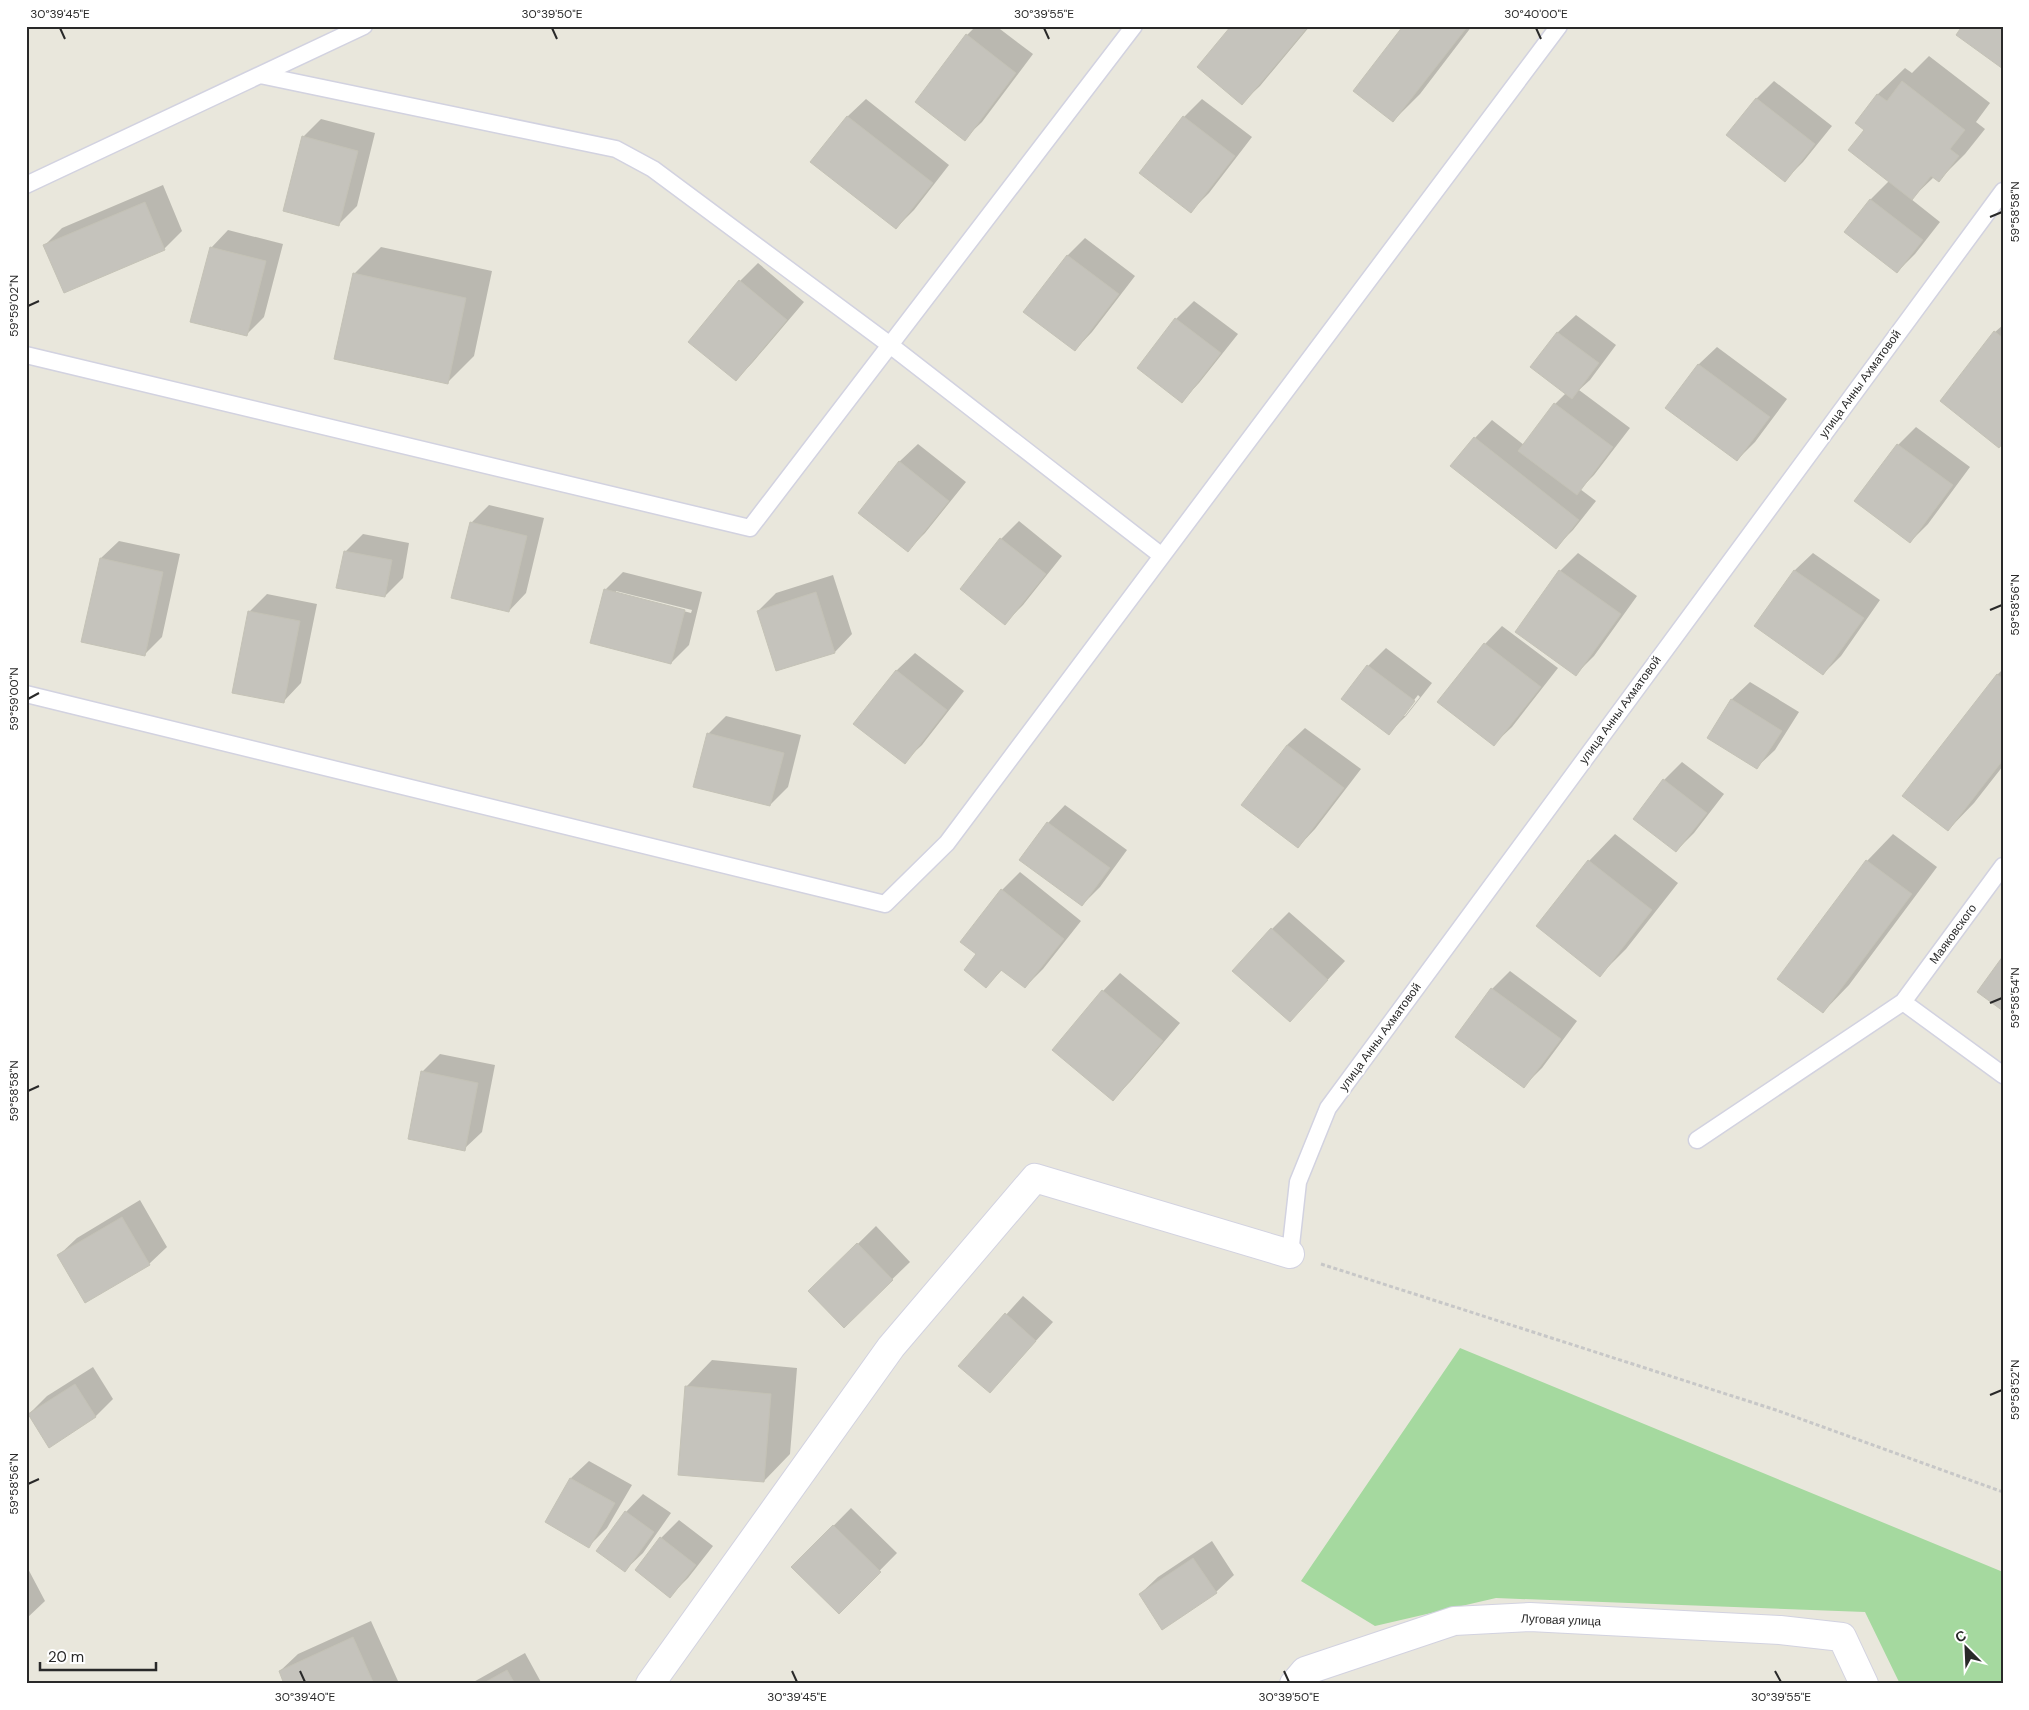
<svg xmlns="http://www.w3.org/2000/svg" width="2029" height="1710" font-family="'DM Sans',sans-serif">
<rect width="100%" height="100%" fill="#e9e7dc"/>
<path fill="#a5d99f" d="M1460,1348L2003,1572V1684H1900L1865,1612L1496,1598L1375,1626L1301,1581Z"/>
<path fill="#0003" fill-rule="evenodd" d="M976,26H996L1033,54L982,122L964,139L967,35Z
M1232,26H1310L1260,86L1242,103Z
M1404,26H1472L1420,94L1393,121Z
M1929,56L1990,103L1976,122L1985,129L1965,154L1939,180L1934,177L1911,199L1940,222L1915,254L1897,272L1846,232L1871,199L1889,181L1866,130L1857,122L1878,94L1905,68L1912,73Z
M1774,81L1832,126L1803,162L1785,180L1727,135L1757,98Z
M866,99L949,165L914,210L896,228L812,161L848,116Z
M1202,99L1252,137L1209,193L1191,211L1141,173L1184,117Z
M321,119L375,133L357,206L339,224L303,137Z
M163,185L182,231L164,249L45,245L62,228Z
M228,230L283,244L264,317L246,335L211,248Z
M1085,238L1135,276L1092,332L1075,350L1025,312L1068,255Z
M381,247L492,271L474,356L448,382L354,274Z
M758,263L804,302L753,362L736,380L690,342L740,281Z
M1194,301L1238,334L1199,383L1182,401L1138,368L1176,319Z
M1576,315L1616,345L1590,380L1579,390L1630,428L1594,475L1580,489L1596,501L1573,530L1556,547L1475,438L1492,420L1524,445L1555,404L1566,393L1532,367L1558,332Z
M2003,325V443L1995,332Z
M1717,347L1787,399L1755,442L1737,460L1667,408L1699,364Z
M1916,427L1970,467L1928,524L1910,542L1855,501L1898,445Z
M918,444L966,482L925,533L908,550L860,513L900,461Z
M489,505L544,518L526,593L509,611L471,523Z
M1019,521L1062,556L1023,605L1005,623L962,589L1001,539Z
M363,534L409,543L403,578L385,596L345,552Z
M119,541L180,554L162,637L144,655L101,558Z
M1578,553L1637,596L1594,656L1576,674L1560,571Z
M1813,553L1880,600L1841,656L1823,674L1756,626L1795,570Z
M623,572L702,592L689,645L671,663L605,590ZM616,591L692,610L691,613L616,593Z
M833,575L852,634L835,652L758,611L776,593Z
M267,594L317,604L301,683L284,701L249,612Z
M1502,626L1558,668L1512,727L1494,744L1439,702L1485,644Z
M1386,648L1432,683L1406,716L1389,733L1343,699L1368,666ZM1418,695L1420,697L1405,716H1402Z
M915,653L964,691L922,745L904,762L855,724L897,670Z
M2003,669V766L1974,803L1948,830L1997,675Z
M1750,682L1799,712L1775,750L1757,767L1709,737L1732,699Z
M726,716L801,735L788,787L770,805L708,734Z
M1305,728L1361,769L1315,829L1298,847L1287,745Z
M1682,762L1724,794L1694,833L1676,851L1664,780Z
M1065,805L1127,850L1100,887L1082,905L1048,823Z
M1615,834L1678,883L1626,949L1600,975L1589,861Z
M1893,834L1937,867L1849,985L1823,1012L1867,861Z
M1020,872L1081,921L1043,969L1025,987L1003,969L986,986L978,954L1002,890Z
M1289,912L1345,961L1290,1021L1272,929Z
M1510,971L1577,1021L1542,1068L1524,1086L1456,1036L1492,989Z
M1120,973L1180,1023L1130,1082L1113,1099L1103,991Z
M440,1054L495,1065L482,1132L464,1149L422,1072Z
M140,1200L167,1247L149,1264L59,1255L77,1238Z
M876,1226L910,1262L844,1326L810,1291Z
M1023,1296L1053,1322L990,1392L960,1366Z
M712,1360L797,1368L790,1454L764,1481L686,1387Z
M93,1367L113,1399L96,1416L49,1446L29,1414L47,1396Z
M589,1461L632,1485L607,1528L589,1546L546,1522L571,1478Z
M643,1494L671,1513L643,1553L625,1570L626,1512Z
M851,1508L897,1553L839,1612L793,1567Z
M679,1520L713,1546L688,1578L670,1596L637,1570L661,1538Z
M1212,1541L1234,1575L1216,1592L1140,1594L1158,1577Z
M26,1565L45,1601L26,1619Z
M371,1621L398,1681L396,1684H286L280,1671L298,1654Z
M525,1653L542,1684H470Z"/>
<path fill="#c5c3bc" stroke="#c4c2b6" d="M1231,26H1305L1307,28L1242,105L1197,67Z
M1403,26H1468L1393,122L1353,91Z
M1962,26H2003V69L1956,35Z
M966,34L1016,73L965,141L915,102Z
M1902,81L1965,130L1950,149L1959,156L1939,182L1931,176L1912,200L1848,150L1864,130L1855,123L1877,94L1887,101Z
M1756,98L1815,144L1785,182L1726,135Z
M847,116L933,183L896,229L810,162Z
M1183,116L1235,156L1191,213L1139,173Z
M302,136L358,151L339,226L283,211Z
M1870,199L1923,240L1897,273L1844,232Z
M145,202L165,250L64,293L43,245Z
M210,247L266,261L247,336L190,322Z
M1067,255L1119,294L1075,351L1023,312Z
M353,273L466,298L448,384L334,359Z
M739,280L787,320L736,381L688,342Z
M1175,318L1221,353L1182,403L1137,368Z
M1994,331L2003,338V443L1999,448L1940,401Z
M1557,332L1599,363L1572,399L1530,367Z
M1698,364L1770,417L1737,461L1665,408Z
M1554,403L1613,447L1577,495L1518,451Z
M1474,437L1579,520L1556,549L1450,466Z
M1897,444L1953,485L1910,543L1854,501Z
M899,461L949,501L908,552L858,513Z
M470,522L527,536L509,612L451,598Z
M1000,538L1046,574L1005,625L960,589Z
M344,551L392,560L385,597L336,588Z
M100,558L163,572L145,656L81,642Z
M1559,570L1621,614L1576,676L1515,632Z
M1794,570L1864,618L1823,675L1754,626Z
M604,589L685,610L671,664L590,643Z
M816,592L835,653L776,671L757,611Z
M248,611L300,621L284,703L232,693Z
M1484,643L1541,687L1494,746L1437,702Z
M1367,665L1415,701L1389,735L1341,699Z
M896,670L947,710L905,764L853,724Z
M1997,674L2003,679V760L1948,831L1902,796Z
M1731,699L1782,731L1757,769L1707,738Z
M707,733L784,753L770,806L693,787Z
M1287,745L1344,788L1298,848L1241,805Z
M1663,779L1707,813L1676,852L1633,819Z
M1047,822L1110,868L1082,906L1019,860Z
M1588,860L1652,910L1600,977L1536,926Z
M1866,860L1912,894L1823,1013L1777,979Z
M1001,889L1064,939L1025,988L1001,970L986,988L964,970L976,954L960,942Z
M1271,928L1328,980L1290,1022L1232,971Z
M2003,956V1011L1977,992Z
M1491,988L1561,1039L1524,1088L1455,1037Z
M1102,990L1163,1041L1113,1101L1052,1050Z
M421,1071L478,1083L465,1151L408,1139Z
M122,1217L150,1265L85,1303L57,1255Z
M857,1243L893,1280L844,1328L808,1291Z
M1005,1313L1036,1341L990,1393L958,1366Z
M75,1384L96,1417L49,1448L28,1414Z
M685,1386L771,1394L764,1482L678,1475Z
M570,1478L615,1503L589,1548L545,1522Z
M625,1511L654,1532L625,1572L596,1551Z
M833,1525L881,1572L839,1614L791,1567Z
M660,1537L696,1565L670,1598L635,1570Z
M1193,1558L1217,1593L1162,1630L1139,1594Z
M353,1637L374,1684H284L279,1671Z
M507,1670L515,1684H482Z"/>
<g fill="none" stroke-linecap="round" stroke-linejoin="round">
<g stroke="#d2d2e0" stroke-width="19">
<path id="lane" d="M260,75L616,149L653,169L890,345L1162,556
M26,185L364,26
M26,355L750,528L1134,26
M26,694L885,904L947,843L1559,26
M1903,1002L2003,1075
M1697,1140L1903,1002L2003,866
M1290,1254L1298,1182L1328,1108L2003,191"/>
</g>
<g stroke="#d2d2e0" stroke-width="30">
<path id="street" d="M650,1684L891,1347L1035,1178L1290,1254
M1294,1684L1305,1671L1454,1621L1530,1617L1780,1630L1842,1637L1864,1684"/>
</g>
<path stroke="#c7c7c7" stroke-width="3" stroke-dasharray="4 2.5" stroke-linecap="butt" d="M1321,1264L1776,1410L2003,1492"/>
<use href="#lane" stroke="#fff" stroke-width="16"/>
<use href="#street" stroke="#fff" stroke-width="28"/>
</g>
<path fill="none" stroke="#292929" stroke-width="2" d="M60,28L65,39M552,28L557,39M1044,28L1049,39M1536,28L1541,39M1990,217L2002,212M28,306L39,301M1990,610L2002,605M28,699L39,693M1990,1003L2002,998M28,1091L39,1086M1990,1395L2002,1390M28,1484L39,1479M300,1671L305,1682M792,1671L797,1682M1284,1671L1289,1682M1775,1671L1781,1682"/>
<g text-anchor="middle" stroke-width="4.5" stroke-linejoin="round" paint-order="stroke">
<g font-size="12" fill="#292929" stroke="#fff">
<text transform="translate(1860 384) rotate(-54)" y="4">улица Анны Ахматовой</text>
<text transform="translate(1620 710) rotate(-54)" y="4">улица Анны Ахматовой</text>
<text transform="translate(1953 934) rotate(-54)" y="4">Маяковского</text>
<text transform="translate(1380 1037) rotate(-54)" y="4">улица Анны Ахматовой</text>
<text transform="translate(1561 1620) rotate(2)" y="4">Луговая улица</text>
</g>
</g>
<rect width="2029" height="1710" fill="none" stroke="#ffffff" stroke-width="55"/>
<g transform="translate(1966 1648) rotate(336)" stroke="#ffffff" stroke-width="4" paint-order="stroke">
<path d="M0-4L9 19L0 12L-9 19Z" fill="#292929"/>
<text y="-8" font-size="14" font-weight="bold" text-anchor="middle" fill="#292929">С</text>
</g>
<path d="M40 1662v8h116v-8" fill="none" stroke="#292929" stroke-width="2.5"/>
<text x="48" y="1662" font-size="15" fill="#292929" stroke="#ffffff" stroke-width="4" paint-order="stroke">20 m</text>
<rect x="28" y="28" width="1974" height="1654" fill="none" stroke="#292929" stroke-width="2"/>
<g font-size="12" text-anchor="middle" fill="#292929">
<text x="60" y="18">30°39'45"E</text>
<text x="552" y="18">30°39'50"E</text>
<text x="1044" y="18">30°39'55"E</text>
<text x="1536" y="18">30°40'00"E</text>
<text transform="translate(2015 212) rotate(-90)" y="4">59°58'58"N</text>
<text transform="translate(14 306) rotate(-90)" y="4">59°59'02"N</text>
<text transform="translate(2015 605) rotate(-90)" y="4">59°58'56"N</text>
<text transform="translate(14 699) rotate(-90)" y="4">59°59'00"N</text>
<text transform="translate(2015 998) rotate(-90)" y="4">59°58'54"N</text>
<text transform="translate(14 1091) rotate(-90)" y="4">59°58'58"N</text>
<text transform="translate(2015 1390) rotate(-90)" y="4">59°58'52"N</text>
<text transform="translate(14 1484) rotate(-90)" y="4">59°58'56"N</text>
<text x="305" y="1701">30°39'40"E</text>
<text x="797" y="1701">30°39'45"E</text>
<text x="1289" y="1701">30°39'50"E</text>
<text x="1781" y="1701">30°39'55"E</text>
</g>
</svg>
